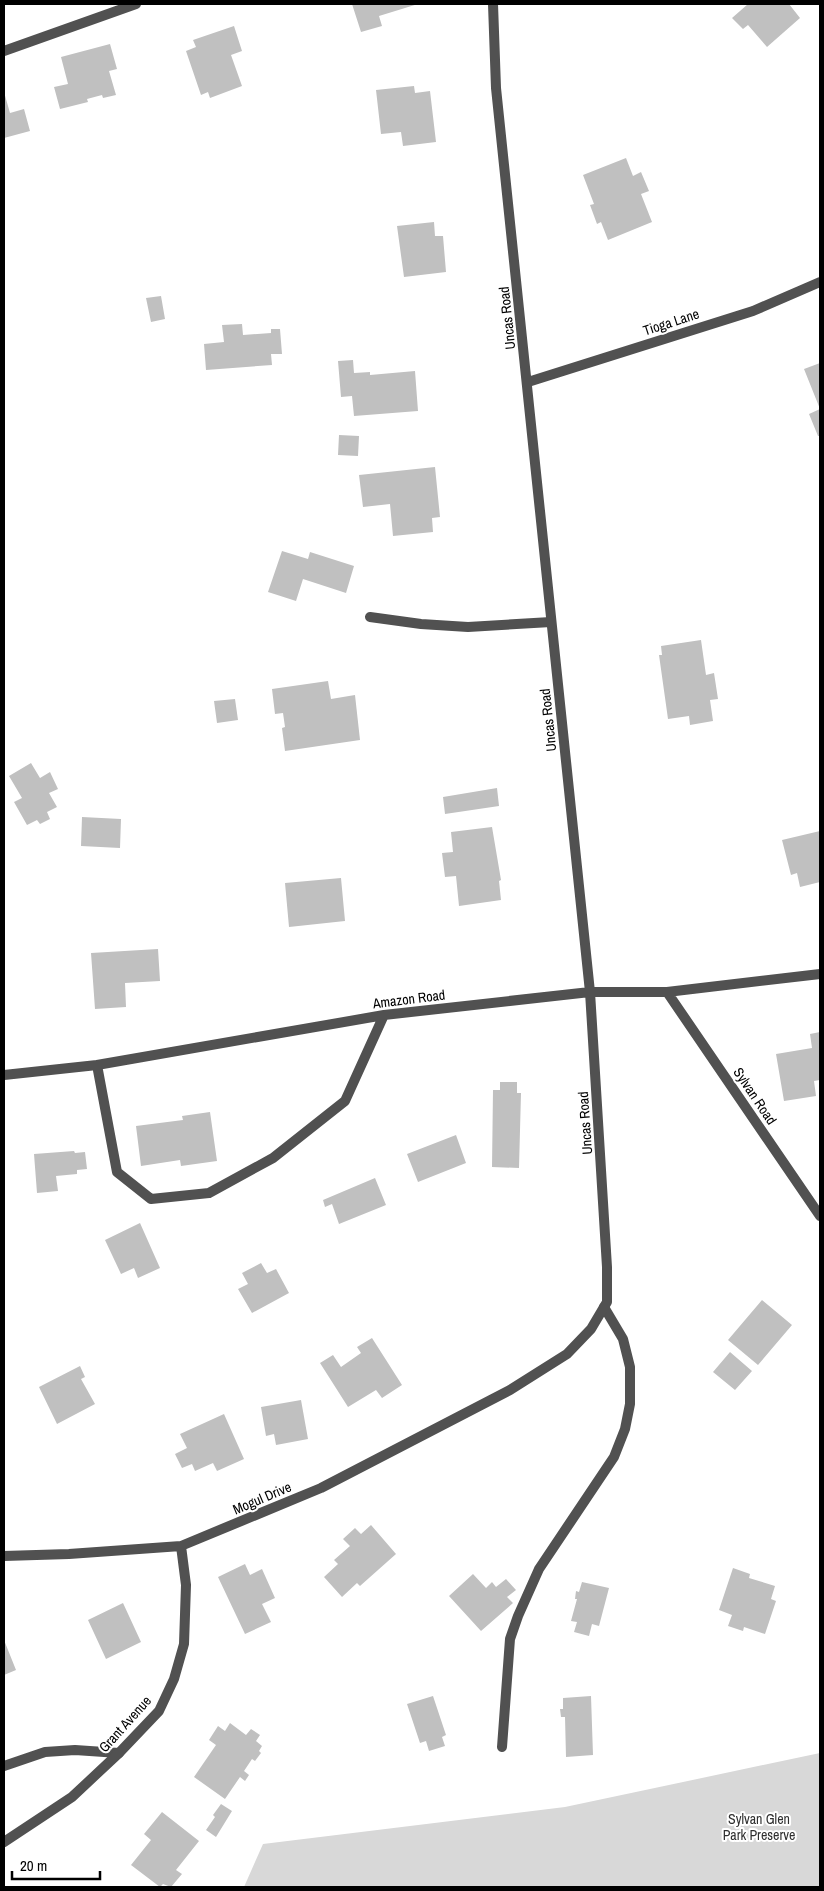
<svg xmlns="http://www.w3.org/2000/svg" width="824" height="1891" font-family="'Archivo Narrow',sans-serif">
<rect width="100%" height="100%" fill="#fff"/>
<path fill="#d8d8d8" d="M820,1753V1887H244L263,1844L565,1807Z"/>
<path fill="#c0c0c0" d="M352,4H418L379,16L382,26L361,32Z
M748,4H789L800,18L767,47L748,25L743,29L732,18Z
M234,26L242,51L231,55L242,86L210,98L208,92L201,95L186,51L196,47L193,40Z
M110,44L117,69L109,71L116,95L103,98L102,95L87,99L88,102L60,109L54,87L68,84L61,57Z
M414,86L415,93L430,91L436,142L403,146L401,132L381,134L376,90Z
M4,92L10,113L24,109L30,131L4,138Z
M626,158L633,176L641,172L649,191L641,194L652,222L608,240L601,222L597,224L590,205L594,204L583,175Z
M434,222L435,236H443L446,272L404,277L397,226Z
M161,296L165,319L151,322L146,298Z
M242,324L243,335L271,333V329H280L282,354H271L272,365L206,370L204,344L224,342L222,325Z
M353,360L354,373L370,372V375L415,371L418,411L354,416L352,396L341,397L338,361Z
M820,363V409L804,369Z
M820,409V436H818L809,414Z
M339,435L359,436L358,456L338,455Z
M435,467L440,517L432,518L433,532L393,536L390,504L363,507L359,475Z
M282,551L308,559L310,552L354,566L346,593L303,579L296,601L268,592Z
M701,640L706,675L714,673L718,699L710,700L713,721L690,725L689,716L668,719L659,655H662L661,646Z
M328,681L331,699L355,695L360,740L285,751L282,728L285,727L283,713L275,714L272,689Z
M235,699L238,720L217,723L214,701Z
M31,763L40,778L50,772L58,789L49,793L57,807L47,812L50,819L40,824L37,820L27,825L14,802L22,798L9,776Z
M497,788L499,806L445,814L443,797Z
M82,817L121,819L120,848L81,846Z
M492,827L501,880L499,881L501,900L459,906L456,876L445,877L442,853L453,852L451,832Z
M820,831V882L800,887L797,873L791,875L782,840Z
M341,878L345,921L289,927L285,883Z
M158,949L160,981L125,983L126,1007L95,1009L91,953Z
M820,1032V1080L814,1081L816,1096L784,1101L776,1054L812,1048L810,1034Z
M500,1082H517V1093H521L519,1168L492,1167L493,1090H500Z
M210,1112L217,1161L181,1166L180,1160L141,1166L136,1126L183,1120L182,1116Z
M456,1135L466,1163L418,1182L407,1154Z
M74,1151L75,1153L85,1152L87,1169L77,1170V1174L56,1176L58,1191L37,1193L34,1154Z
M375,1178L386,1205L339,1224L332,1204L325,1207L323,1200Z
M140,1223L160,1268L138,1278L134,1268L121,1274L105,1240Z
M261,1263L267,1273L276,1269L289,1293L252,1313L238,1289L248,1284L242,1273Z
M762,1300L792,1325L758,1365L728,1340Z
M372,1338L402,1385L382,1398L376,1390L348,1407L320,1363L333,1355L341,1367L361,1353L357,1347Z
M730,1352L752,1371L735,1390L713,1372Z
M80,1366L85,1377L81,1379L95,1404L57,1424L39,1387Z
M301,1400L308,1439L276,1445L274,1434L266,1436L261,1407Z
M224,1414L244,1459L217,1471L213,1463L195,1471L192,1464L182,1468L175,1454L187,1448L180,1434Z
M371,1525L396,1554L360,1586L357,1583L342,1597L324,1577L338,1564L334,1560L350,1546L343,1539L355,1528L361,1534Z
M245,1564L250,1575L262,1569L275,1598L262,1604L271,1622L245,1634L218,1577Z
M733,1568L750,1574L749,1578L775,1586L771,1599L776,1601L765,1634L744,1627L743,1631L728,1626L732,1615L719,1610Z
M473,1574L486,1588L492,1582L496,1587L506,1579L516,1590L507,1597L513,1603L481,1631L449,1596Z
M582,1582L609,1588L599,1626L592,1624L589,1636L574,1632L577,1622L571,1621L577,1599H575L576,1591L579,1592Z
M123,1603L141,1642L106,1659L88,1620Z
M4,1640L16,1670L4,1675Z
M433,1696L446,1735L442,1737L445,1746L429,1751L426,1741L420,1743L407,1704Z
M591,1696L593,1755L566,1757L565,1717H561L560,1709H563V1698Z
M230,1723L246,1735L251,1729L260,1735L256,1741L262,1746L259,1751L261,1753L255,1761L252,1759L244,1771L249,1775L245,1781L240,1777L225,1799L194,1777L216,1745L209,1740L218,1726L225,1731Z
M221,1804L232,1811L216,1837L206,1830L215,1817L213,1815Z
M162,1812L199,1841L176,1870L182,1874L171,1887L163,1884L160,1887L131,1865L151,1840L144,1834Z"/>
<g fill="none" stroke-linecap="round" stroke-linejoin="round">
<path stroke="#515151" stroke-width="10" d="M370,617L421,624L468,627L551,622
M502,1747L510,1639L518,1616L539,1569L614,1457L625,1429L630,1404V1367L623,1339L604,1307
M4,1766L45,1752L75,1750L119,1753"/>
<path stroke="#515151" stroke-width="10" d="M4,51L136,4
M528,382L753,311L820,282
M667,992L820,1216
M97,1065L117,1172L151,1199L209,1193L273,1158L345,1101L384,1015
M4,1075L97,1065L384,1015L590,992H667L820,974
M4,1556L69,1554L181,1546L321,1488L510,1390L567,1354L591,1329L607,1302V1267L590,992L496,88L493,4
M4,1842L72,1797L119,1753L159,1711L174,1679L184,1644L186,1585L181,1546"/>
</g>
<g text-anchor="middle" stroke-width="4" stroke-linejoin="round" paint-order="stroke">
<g font-size="14" fill="#000" stroke="#fff">
<text transform="translate(507 318) rotate(-96)" y="5">Uncas Road</text>
<text transform="translate(671 322) rotate(-18)" y="5">Tioga Lane</text>
<text transform="translate(548 720) rotate(-96)" y="5">Uncas Road</text>
<text transform="translate(409 999) rotate(-7)" y="5">Amazon Road</text>
<text transform="translate(755 1096) rotate(56)" y="5">Sylvan Road</text>
<text transform="translate(585 1123) rotate(-94)" y="5">Uncas Road</text>
<text transform="translate(262 1498) rotate(-23)" y="5">Mogul Drive</text>
<text transform="translate(125 1724) rotate(-48)" y="5">Grant Avenue</text>
</g>
<g font-size="14" fill="#2f2f2f" stroke="#fff">
<text x="759" y="1824">Sylvan Glen<tspan x="759" dy="16">Park Preserve</tspan></text>
</g>
</g>
<rect width="824" height="1891" fill="none" stroke="#000000" stroke-width="10"/>
<path d="M12 1871v8h88v-8" fill="none" stroke="#000000" stroke-width="2.5"/>
<text x="20" y="1871" font-size="15" fill="#000000" stroke="#ffffff" stroke-width="4" paint-order="stroke">20 m</text>
</svg>
